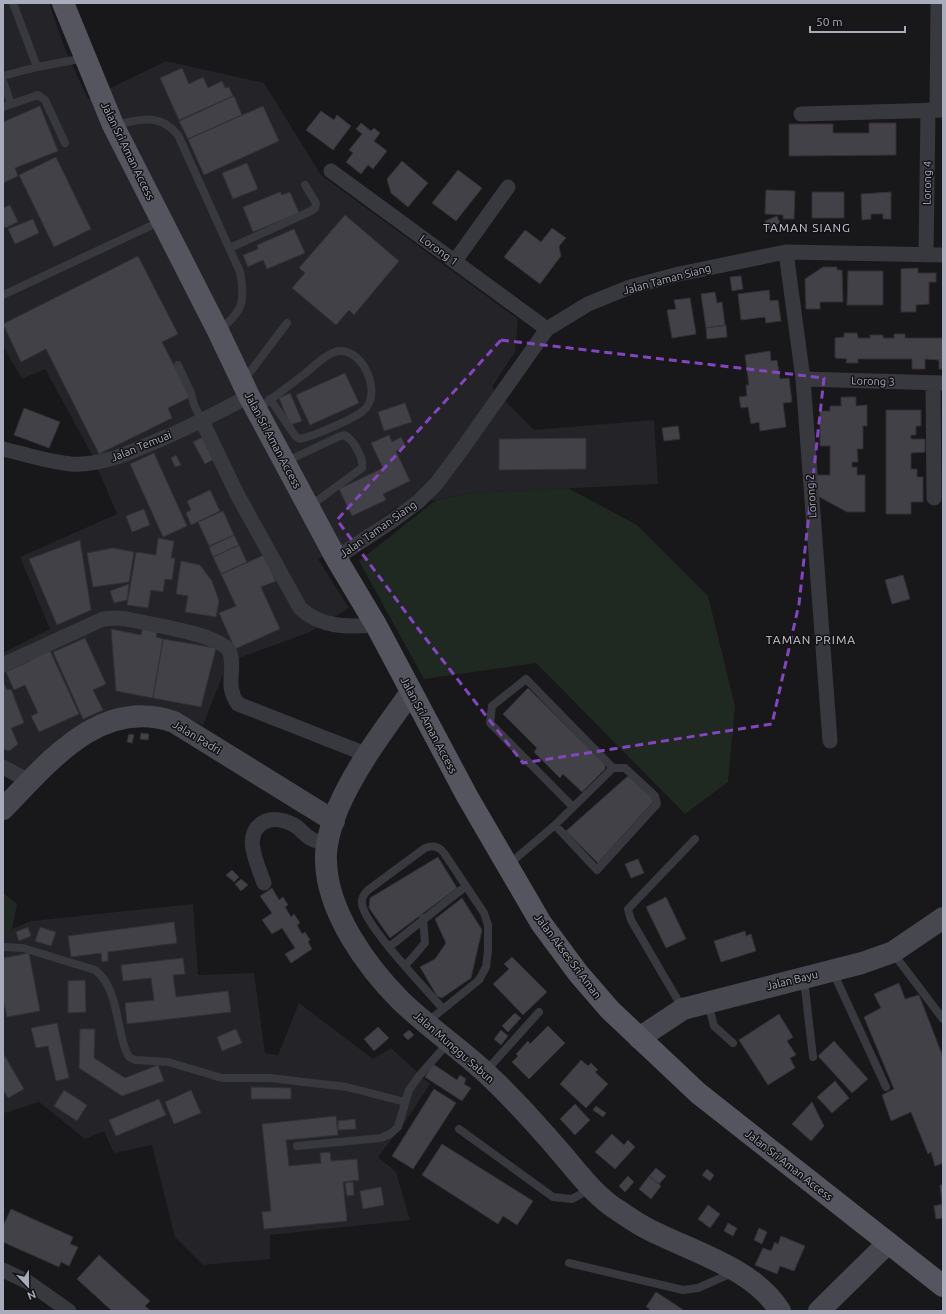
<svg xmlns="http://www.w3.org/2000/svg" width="946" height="1314" font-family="Ubuntu,sans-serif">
<rect width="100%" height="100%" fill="#18171a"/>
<path fill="#242327" d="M3,3H49L65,49L88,99L166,61L264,83L321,175L518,319L515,352L492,387L534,430L654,420L658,484L472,493L397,507L346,544L318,559L349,608L310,632L239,658L222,677L203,725L156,706L119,713L60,737L29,773L3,759V653L50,629L20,557L117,514L91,453L45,369L22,379L3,346Z
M193,904L198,975L254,973L265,1053L278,1055L299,1003L373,1059L391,1048L430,1084L405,1122L378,1157L396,1172L410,1220L270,1235V1259L203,1265L175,1237L152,1145L114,1153L104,1131L85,1139L39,1102L5,1113L3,1110V935L12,929L31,921Z"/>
<path fill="#1f2821" d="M568,488L637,525L708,596L735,706L728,782L685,814L536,663L424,679L359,561L436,500L472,493Z
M3,893L17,904L12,929L3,935Z"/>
<path fill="#424147" stroke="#323136" d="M182,68L189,84L203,77L208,88L222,81L225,88L229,87L233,96L179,120L160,78Z
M234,96L242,115L188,139L179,121Z
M40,106L58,151L15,168L18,176L3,183V122Z
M263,106L279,141L204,175L188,139Z
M321,111L334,120L337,115L351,126L333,150L306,130Z
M361,123L371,131L374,128L380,133L374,141L387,151L373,169L368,165L361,174L346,162L353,153L349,150L362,134L356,129Z
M869,123H896V155L789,156V124H833V133H869Z
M56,157L91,229L54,247L19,175Z
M402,161L428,183L408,207L391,193L387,179Z
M247,163L258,189L233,199L222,173Z
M458,170L482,188L456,221L432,203Z
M766,190L795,191L794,219H783V215L765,214Z
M280,192L282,195L290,192L299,213L253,232L243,207Z
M812,192H844V218H812Z
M891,192V219H883V214H871V219L862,220L861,194Z
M10,205L18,222L5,228L3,224V208Z
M345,215L399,261L354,315L349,310L336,325L292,288L305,273L299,268Z
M777,216L780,223L768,229L765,221Z
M33,219L39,233L15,244L8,229Z
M552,228L566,238L559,246L561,256L540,284L504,257L525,230L541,242Z
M294,229L305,253L267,269L263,260L248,267L243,255L258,249L257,245Z
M138,256L178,334L162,342L190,397L168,408L172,418L99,454L46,349L21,362L3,324Z
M823,267H837V270H842L843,302H820V309H806L805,279Z
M918,268V273H936V282H929V304L916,305V312H901V269Z
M848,271H883V305H847Z
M741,276L743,289L732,291L730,277Z
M769,290L770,301L778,300L781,321L766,323L765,317L741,320L738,294Z
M715,292L717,303L722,302L725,325L706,328L701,294Z
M690,298L696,334L672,338L667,310L676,309L674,300Z
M726,325L727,337L707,339L706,328Z
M844,333H857L858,338H870V335H883V338H894V334H905V338H943V369H939V360L925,359V369H912V359H858V363H846L847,359L835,358V338L844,337Z
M770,351L771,361L777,360L780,379L789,378L792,402L783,403L786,427L760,431L759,422L751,424L748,407L741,408L739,397L747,396L746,385H749L745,355Z
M345,373L359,403L310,425L296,395Z
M290,393L302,421L290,425L279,398Z
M841,397H856V406L867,405V426H863V449H857L858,462H852V467H857V475H865V512H847L814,494V475H830V446H820V411H830V406H841Z
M405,403L412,422L384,431L378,412Z
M24,408L60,422L49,448L14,435Z
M886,410H921V426H916V435H911V439H925V452L911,453V469H917V477H923V502H911V514H886Z
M678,426L680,439L664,441L662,428Z
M389,435L392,442L401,437L406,447L396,451L410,481L383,494L386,500L352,516L339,489L383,468L371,443Z
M205,436L216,458L205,464L193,442Z
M586,438V469L499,470V439Z
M154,453L187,526L163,537L130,464Z
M176,455L181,465L175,467L171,458Z
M210,490L220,511L191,525L186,513L191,510L187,501Z
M144,509L150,525L132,532L126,516Z
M223,511L234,535L209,546L198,522Z
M234,535L239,545L213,557L209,547Z
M158,538L174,541L171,558H175L172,580L165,579L163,592L151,590L148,608L127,605L136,552L156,555Z
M80,540L91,610L57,625L29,559Z
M239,545L247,562L221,574L213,557Z
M113,548L134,552L129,582L93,587L87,553Z
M264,555L276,581L261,587L280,629L235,649L219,613L236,606L221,574Z
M181,561L200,565L212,581L219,601L216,617L185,612L188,596L176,594Z
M903,575L910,599L892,604L885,580Z
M129,584L127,600L114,603L110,591Z
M143,627L158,629L156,637L163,639L153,698L116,691L111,629L141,635Z
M85,638L106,684L93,690L103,710L83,719L53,652Z
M163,639L216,648L201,707L153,698Z
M48,646L79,714L39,732L31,716L38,713L25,685L14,690L6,672L30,661L28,655Z
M3,681L7,690L11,689L24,723L11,728L18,744L9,751L3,749Z
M528,688L605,764V769L582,792L563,774L560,778L534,752L537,748L503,714Z
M141,733L149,734L148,740L140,739Z
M129,734L134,735L132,743L127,742Z
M629,775L652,798L653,802L598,863L566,831Z
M438,857L457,888L390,938L369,908L370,898Z
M638,859L644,873L631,878L625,864Z
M232,870L239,877L234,882L226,875Z
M241,879L248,885L241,891L235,884Z
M272,888L279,900L283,897L288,905L285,907L291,917L294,914L300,923L297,925L302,934L305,932L310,940L308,942L312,949L291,963L285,954L295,948L282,928L272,934L262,920L272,913L260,896Z
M666,897L686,939L666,948L646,907Z
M462,898L482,930L471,978L442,998L437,996L420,967L435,959L446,943L435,919Z
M174,922L177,943L108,952V961L102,962L101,953L71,957L68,936Z
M28,927L31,936L19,941L16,932Z
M40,927L56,932L51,946L35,941Z
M745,931L746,936L751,934L756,951L721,962L714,941Z
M29,953L40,1011L7,1017L3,999V958Z
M512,957L547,992L523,1015L493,984L509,969L504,964Z
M183,958L185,974L173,975L176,997L228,991L231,1012L127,1024L125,1003L154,1000L151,978L123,981L121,965Z
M85,980L86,1012L68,1013V981Z
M899,983L905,999L919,995L943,1057V1163L935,1166L931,1152L928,1154L911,1112L891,1121L882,1095L894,1089L864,1017L881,1008L874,994Z
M515,1013L521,1018L508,1032L502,1026Z
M779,1014L793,1037L787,1041L796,1055L790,1058L795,1068L768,1085L739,1040Z
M57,1023L69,1078L56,1081L48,1046L36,1048L31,1028Z
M548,1026L565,1043L529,1079L512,1062L518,1056L516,1054L528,1041L530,1044Z
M378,1027L389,1038L374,1051L364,1039Z
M80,1029H95L94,1058L125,1078L158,1065L164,1081L122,1096L79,1068Z
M236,1029L242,1043L222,1051L217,1037Z
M409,1030L414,1035L408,1040L403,1035Z
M501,1030L508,1036L501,1045L494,1039Z
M834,1041L868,1079L852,1093L818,1056Z
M3,1053L24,1089L8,1098L3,1090Z
M581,1060L588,1066L591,1063L598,1070L595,1072L608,1084L586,1108L560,1084Z
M433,1064L457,1080L460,1075L466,1079L464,1084L471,1088L462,1101L425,1077Z
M835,1081L849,1098L832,1113L817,1097Z
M251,1087L291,1088V1099H251Z
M434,1089L456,1103L413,1169L392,1156Z
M64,1090L87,1105L77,1121L54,1106Z
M191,1090L201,1113L174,1124L165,1102Z
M159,1099L166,1115L116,1136L109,1120Z
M812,1102L824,1126L811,1141L792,1124Z
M575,1104L590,1120L575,1135L560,1119Z
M596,1106L606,1113L603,1117L593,1110Z
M336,1116L338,1135L286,1140L289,1166L321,1163L320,1153L330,1152L331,1161L357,1159L359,1180L343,1182L347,1221L264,1229L262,1212L271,1211L262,1124Z
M355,1119L356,1129L338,1130V1121Z
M612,1134L624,1145L628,1140L635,1147L615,1169L595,1152Z
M442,1144L533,1201L517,1225L503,1216L498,1224L422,1175Z
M656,1168L666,1176L659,1184L649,1176Z
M707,1169L714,1175L710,1181L702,1175Z
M628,1176L634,1182L625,1192L619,1186Z
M649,1176L661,1186L651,1199L639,1189Z
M353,1182L354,1195L347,1196L345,1183Z
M940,1185H943V1218L936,1219L934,1206L942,1204Z
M381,1187L384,1205L363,1209L360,1191Z
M708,1205L720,1214L710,1228L698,1219Z
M11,1209L73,1237L70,1244L78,1247L69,1266L61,1262L59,1267L3,1242V1226Z
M728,1223L737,1228L733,1236L724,1231Z
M759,1228L767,1232L762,1244L754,1240Z
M781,1236L805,1246L794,1271L780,1266L777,1274L755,1265L763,1248L771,1251L775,1242L778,1244Z
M99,1255L150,1301L145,1306L151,1311H112L77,1279Z
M656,1292L685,1311H648L650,1309L646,1307Z"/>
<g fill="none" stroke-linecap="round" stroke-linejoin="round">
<path stroke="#38393f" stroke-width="8" d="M13,3L37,67L85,58
M3,76L37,67
M3,81L11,104
M3,107L38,95L45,100L65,143
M114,125C140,120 159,112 178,135L240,272C246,303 242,312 218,331
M230,248L311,211L315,208L316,203L305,185
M3,295L161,221
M178,365L191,393L194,405L202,421
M244,380L287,323
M257,410C272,398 288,387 303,375C313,368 322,356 335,352C360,344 382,389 366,408C358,418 313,436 300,439L296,437L270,399
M285,462L338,437L344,435C353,439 364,458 362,468L310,506
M572,806L490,723L492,706L526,679L613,768
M508,865L555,825L613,768H625L655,796L657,804L597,870L555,825
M3,947L23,948L95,970C118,987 116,1026 126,1051L129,1057L135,1060L168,1062L222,1078H270L347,1087L405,1102
M389,947L466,886
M893,953L943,1019
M405,966L425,943L423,918
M833,972L886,1087
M804,980L813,1057
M708,1003L714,1026L733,1043
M683,1009L631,920L628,909L695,839
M426,1023L479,980L486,967L488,950V925L484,913L444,853C439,846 433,845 425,848L368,890C364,894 361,898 362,904C365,926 426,989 443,1009
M486,1071L539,1012
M459,1129L553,1197L572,1199L590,1189
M297,1146L381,1138L390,1134L398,1127L409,1090L419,1076L448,1043
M569,1263L683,1290L698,1288L734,1272"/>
<path stroke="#38393f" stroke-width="15" d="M937,110L938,3
M801,114L943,110
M331,171L547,329
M786,252L803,379L830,741
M926,255L928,110
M455,261L508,187
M803,379L943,383
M933,383L934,498
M202,421L237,494L300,608C321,628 348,627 376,625
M3,449C25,454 49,462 71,464C102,466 131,452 159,440C190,427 219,412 249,396
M336,558L392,521L418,502L436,484L460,452L547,329L588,304L630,287L679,274L786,252L943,255
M3,665L103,619L115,618L127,619C147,624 224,634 230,653C236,671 224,685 238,704L368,755
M3,767L29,781
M264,883C258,865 241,834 264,822C274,817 284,820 294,825C300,828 304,835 310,838C315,842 322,842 328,844
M3,1270L28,1282L69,1311"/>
<path stroke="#46474f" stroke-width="22" d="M411,692C385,729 356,766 338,808C332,823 325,844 326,861C327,912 367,967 401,1001C428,1027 459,1048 486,1073C513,1098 538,1126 562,1154C579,1174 596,1197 619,1211C628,1217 638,1224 648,1229C690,1251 754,1268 780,1311
M3,809C49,762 101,696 174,722L334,821
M639,1038L683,1009L862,963L893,952L943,918
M819,1311L888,1243"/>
<path stroke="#54555e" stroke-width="22" d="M63,3L113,125L218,331L249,396L336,558L376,625L467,796L541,923L578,973L610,1010L698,1093L943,1286"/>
</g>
<path fill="none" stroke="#8446be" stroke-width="3" stroke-dasharray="8 5" stroke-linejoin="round" d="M501,340L824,378L799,604L772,724L523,763L419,630L337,520Z"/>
<g text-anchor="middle" stroke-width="3" stroke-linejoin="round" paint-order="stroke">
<g font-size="11" fill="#a9acba" stroke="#131215">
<text transform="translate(128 151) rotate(64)" y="4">Jalan Sri Aman Access</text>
<text transform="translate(927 183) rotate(-89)" y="4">Lorong 4</text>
<text transform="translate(439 250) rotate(36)" y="4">Lorong 1</text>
<text transform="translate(667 279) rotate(-15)" y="4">Jalan Taman Siang</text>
<text transform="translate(873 381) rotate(2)" y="4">Lorong 3</text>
<text transform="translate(273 440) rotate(62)" y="4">Jalan Sri Aman Access</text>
<text transform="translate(141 446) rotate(-22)" y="4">Jalan Temuai</text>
<text transform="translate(811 496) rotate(-94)" y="4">Lorong 2</text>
<text transform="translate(378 529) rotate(-35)" y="4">Jalan Taman Siang</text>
<text transform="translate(429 725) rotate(62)" y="4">Jalan Sri Aman Access</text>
<text transform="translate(197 737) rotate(31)" y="4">Jalan Padri</text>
<text transform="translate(568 956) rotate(53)" y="4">Jalan Akses Sri Aman</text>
<text transform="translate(792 980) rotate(-14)" y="4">Jalan Bayu</text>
<text transform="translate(454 1047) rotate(41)" y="4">Jalan Munggu Sabun</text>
<text transform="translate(789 1165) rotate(38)" y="4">Jalan Sri Aman Access</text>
</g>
<g font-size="12" letter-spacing="1" fill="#caccd6" stroke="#131215">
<text x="807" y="232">TAMAN SIANG</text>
<text x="811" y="644">TAMAN PRIMA</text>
</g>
</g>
<rect width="946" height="1314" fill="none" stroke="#a9acba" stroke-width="8"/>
<g transform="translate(28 1286) rotate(158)" stroke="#131215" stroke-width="3" paint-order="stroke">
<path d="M0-3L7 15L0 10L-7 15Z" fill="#a9acba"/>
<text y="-6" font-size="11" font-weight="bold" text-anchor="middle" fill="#a9acba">N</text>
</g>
<path d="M810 26v6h95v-6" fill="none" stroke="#a9acba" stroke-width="2"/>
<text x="816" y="26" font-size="12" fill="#a9acba" stroke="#131215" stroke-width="3" paint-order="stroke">50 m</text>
</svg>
